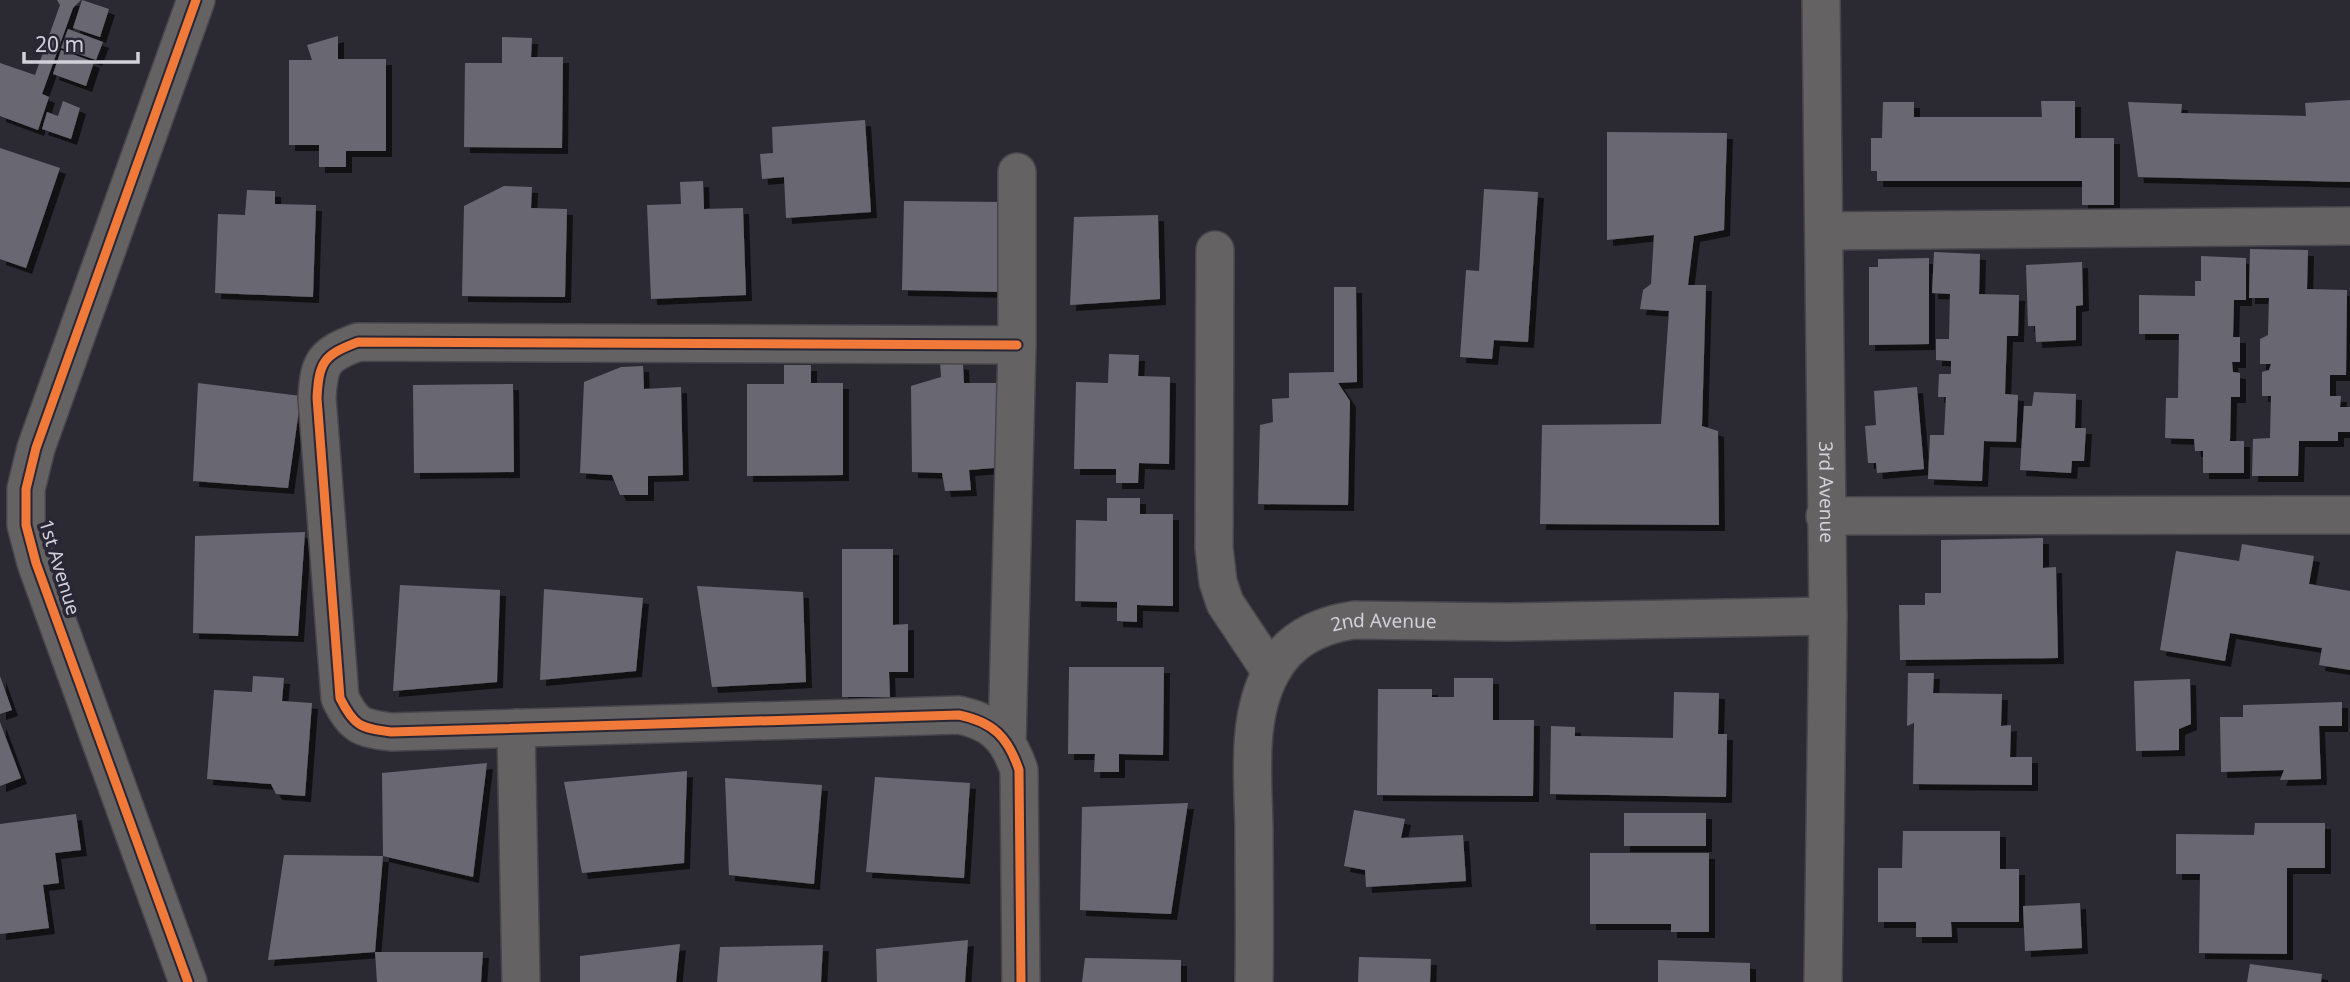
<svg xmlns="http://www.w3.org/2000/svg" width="2350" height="982" font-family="'Noto Sans',sans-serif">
<defs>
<filter id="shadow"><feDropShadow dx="6" dy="6" stdDeviation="0" flood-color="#0009"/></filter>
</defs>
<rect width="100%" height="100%" fill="#2b2a32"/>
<path fill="#696872" filter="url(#shadow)" d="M57,0H81L73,8L42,94L49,97L38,130L0,116V63L35,75L60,5Z
M82,0L109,9L100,37L73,28Z
M68,29L103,42L96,60L61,48Z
M338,36V59H386V151H346V167H319V145H289V60H312L307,45Z
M502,37L532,38L531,57H563L562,148L464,147L465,63H502Z
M61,50L94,62L86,86L53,74Z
M2350,100V182L2138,177L2128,102L2182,104L2181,113L2306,116L2305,103Z
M63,101L80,108L71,139L42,129L47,112L58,116Z
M2041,101H2075V138H2114V205H2082V181H1877V171H1871V138H1882L1883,102H1914V117H2042Z
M865,120L871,212L786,218L784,177L762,179L760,154L773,153L772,127Z
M1607,132L1727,133L1724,230L1694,236L1688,285H1706L1702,426L1718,431L1719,525L1540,524L1542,425L1661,424L1669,311L1640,309L1643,290L1651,284L1654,235L1607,240Z
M0,148L60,168L26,268L0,259Z
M703,181L704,209L743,208L746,295L651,299L647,205L681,204L680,182Z
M504,186L532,187L531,208L567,209L565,297L462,296L464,206Z
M1484,189L1538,192L1528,342L1494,340L1492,359L1460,357L1466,270L1479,271Z
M247,190L275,191V204L316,205L313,297L215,293L218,214L245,215Z
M904,201L1003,202L1001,292L902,290Z
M1158,215L1160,299L1070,305L1074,217Z
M2250,249L2308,250L2307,289L2347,290L2346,375H2330V396H2341L2340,407H2350V432H2338V441H2299L2298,476H2252L2253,439L2270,438L2271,396H2262V372L2269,370L2271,364H2260V339L2268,335L2269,298H2249Z
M1934,252L1980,254L1979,294L2019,295L2018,336H2007L2005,394L2018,395L2016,442L1984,441L1982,481L1928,479L1930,435H1944L1946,397H1938L1939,374H1951V361L1936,360V339H1949L1950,294L1932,293Z
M2201,256L2246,258V300H2234L2233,337H2240V362H2232L2233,372L2240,373V397H2231L2230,441H2244V473H2203V451H2195L2194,439L2165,438L2166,398H2178L2179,334H2139V295L2195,296V281H2201Z
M1929,258V344L1869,345V267H1878V259Z
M2082,262L2083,305L2076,306V340L2036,342L2035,326H2028L2026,265Z
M1334,287H1356L1357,382L1338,383L1350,401L1348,505L1258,504L1260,425L1273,422L1272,399L1289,398V373L1334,372Z
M1109,354L1139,355L1138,376L1170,377L1169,464L1139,463L1138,483H1116V469H1074L1076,382L1108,383Z
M940,361L963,364L964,383H1007L1006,467L969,470L971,490L945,491L942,473L912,472L911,386L941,377Z
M784,365H811V383H843V475L747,476V384H784Z
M643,366L644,389L681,387L683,475L648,476V495H620L612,475L580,473L584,382L621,367Z
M198,383L301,396L288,488L193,481Z
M513,384L514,472L414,473L413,385Z
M1917,387L1924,469L1877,473L1876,463H1868L1865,426L1876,425L1874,391Z
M2034,392L2076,394L2075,428H2086L2084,461H2072L2071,473L2020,470L2024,406H2032Z
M1107,498H1140V514H1173V606L1137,605V622L1117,621V602L1075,601L1076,520L1107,521Z
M305,532L298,636L193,633L195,536Z
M2043,538V568L2056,567L2058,658L1900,660L1899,605H1925V593H1941V540Z
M2242,544L2314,556L2309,584L2350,591V670L2319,665L2322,648L2230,633L2225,661L2160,650L2176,551L2239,561Z
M842,549H893V625L908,624V672H889L890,697H842Z
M400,585L500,590L497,682L393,691Z
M697,586L803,592L806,682L712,687Z
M544,589L643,598L636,671L540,680Z
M1069,667H1164L1163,755L1119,754V772H1094L1095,754H1068Z
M1908,673H1934L1933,693L2002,694L2001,726L2011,725L2010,757H2032V785L1913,784L1914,723L1907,726Z
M0,676L12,710L0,714Z
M253,676L284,678L282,701L312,703L305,796L276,794L271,784L207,779L214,690L252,692Z
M1454,678H1493V720H1534L1533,796L1377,795L1378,689H1432V697H1454Z
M2190,679L2191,724L2179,729V750L2136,751L2134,681Z
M1674,692L1719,693L1718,734H1727L1726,797L1550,794L1551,726L1575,727V736L1673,738Z
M2342,702V726H2319L2321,779L2280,780L2284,770L2221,772L2220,717H2243V705Z
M0,722L21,778L0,786Z
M487,763L473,877L383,856L375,952H483L481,982H377L375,952L268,960L284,855L383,856L382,773Z
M687,771L684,863L582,873L564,782Z
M875,777L970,783L964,878L866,872Z
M725,778L822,785L814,884L729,875Z
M1188,803L1171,914L1080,910L1082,807Z
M1354,810L1405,819L1401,838L1463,835L1466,881L1366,887L1365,870L1344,866Z
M1624,813H1706V846H1624Z
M76,814L81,850L55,853L59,883L43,885L49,928L0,934V824Z
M2255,823H2325V868H2287V954L2199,953L2200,874H2176V834L2254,835Z
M1903,831H2000V869H2019V922H1951L1952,937H1916V922H1878V868H1902Z
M1590,853H1709V932H1671V924H1590Z
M2080,903L2082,948L2025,951L2023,906Z
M968,940L965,982H877L876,949Z
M680,944L676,982H580V956Z
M823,945L821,982H717L720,947Z
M1359,957L1431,959L1430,982H1358Z
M1085,958L1181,960V982H1082Z
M1658,960L1750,963V982H1658Z
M2250,964L2322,974L2321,982H2247Z"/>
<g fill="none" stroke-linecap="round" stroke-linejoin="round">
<g stroke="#47464c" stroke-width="40">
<g id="minor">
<path id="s1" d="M1821,0L1828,616L1823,982"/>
<path d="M1824,231L2350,226"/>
<path d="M1215,250L1214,548L1218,582L1225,603L1271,672"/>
<path d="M1017,345L358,342C324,355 319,361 317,398L340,698C354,726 360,728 391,732L959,715C993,722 1008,737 1019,770L1021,982"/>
<path d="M1825,516L2350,515"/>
<path d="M516,728L521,982"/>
<path d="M1007,742L1017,345V172"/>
<path d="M188,982L36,563L26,525V489L36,448L196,0"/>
<path id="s2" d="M1254,982C1255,931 1254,879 1254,828C1253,778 1246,716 1272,671C1289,639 1320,625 1354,620L1508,622L1828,616"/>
</g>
</g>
<use href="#minor" stroke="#646262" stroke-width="37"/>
<g stroke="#292735" stroke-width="13">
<path id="cycleway" d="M1017,345L358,342C324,355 319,361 317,398L340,698C354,726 360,728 391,732L959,715C993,722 1008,737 1019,770L1021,982
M188,982L36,563L26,525V489L36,448L196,0"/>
</g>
<use href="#cycleway" stroke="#f17a3a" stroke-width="9"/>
</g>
<g text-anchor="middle" stroke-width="7" stroke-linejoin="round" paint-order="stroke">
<g font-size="19" fill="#d2d1da" stroke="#292735">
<text dy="7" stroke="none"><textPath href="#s1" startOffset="492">3rd Avenue</textPath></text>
<text transform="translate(60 567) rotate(73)" y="7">1st Avenue</text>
<text dy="7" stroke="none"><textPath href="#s2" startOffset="444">2nd Avenue</textPath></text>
</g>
</g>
<path d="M24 52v10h114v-10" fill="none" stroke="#d2d1da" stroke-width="3.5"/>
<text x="35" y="52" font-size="21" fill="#d2d1da" stroke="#292735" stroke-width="5" paint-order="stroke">20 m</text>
</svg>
